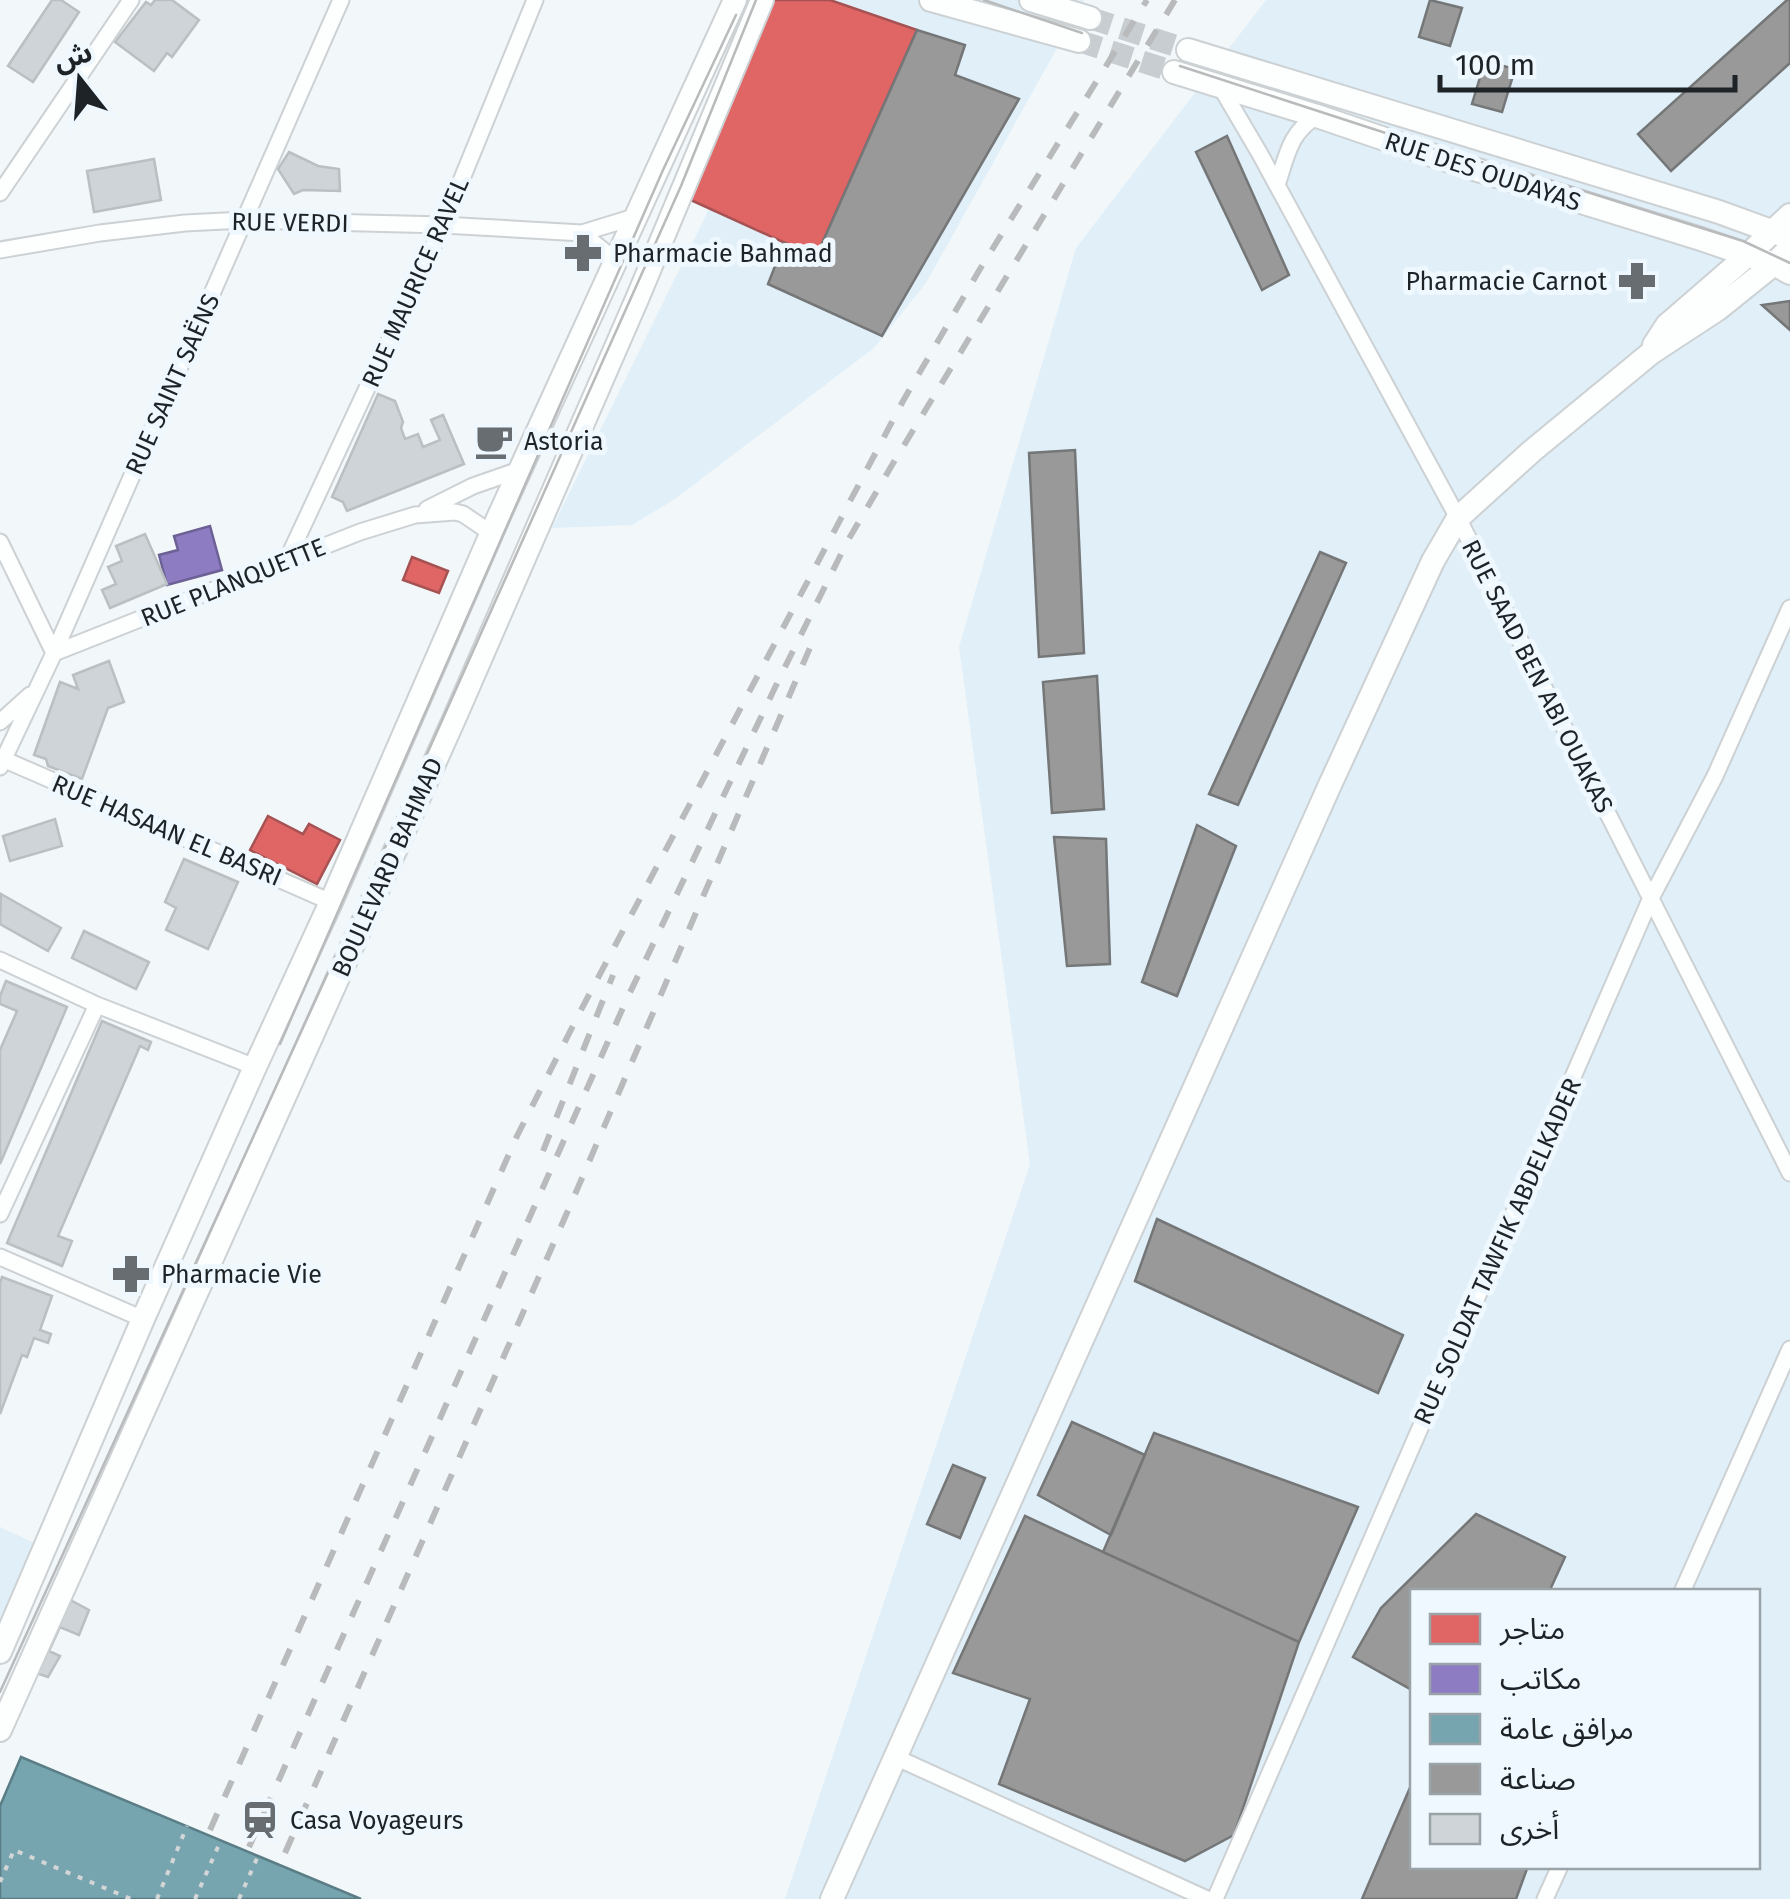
<svg xmlns="http://www.w3.org/2000/svg" width="1790" height="1899" font-family="'Fira Sans','Noto Sans Arabic',sans-serif">
<rect width="100%" height="100%" fill="#f2f7fa"/>
<path fill="#e0eff8" fill-rule="evenodd" d="M812,0H1084L926,283L875,347L675,499L632,525L552,528Z
M1266,0H1790V1899H785L1030,1164L959,647L1076,248ZM1412,1592H1758V1866H1412Z
M0,1527L47,1549L0,1644Z"/>
<path fill="#e06666" stroke="#a65253" stroke-width="2.5" d="M764,0H830L917,30L816,257L682,196Z
M412,557L448,571L439,593L403,580Z
M268,816L303,834L309,824L340,840L317,884L250,850Z"/>
<path fill="#8e7cc3" stroke="#6c6194" stroke-width="2.5" d="M210,526L222,570L167,585L159,555L178,550L174,536Z"/>
<path fill="#76a5af" stroke="#5b7e86" stroke-width="2.5" d="M21,1757L258,1856L361,1899H0V1806Z"/>
<path fill="#999" stroke="#747677" stroke-width="2.5" d="M1430,0L1462,8L1450,46L1419,37Z
M1787,0H1790V63L1671,171L1638,134Z
M917,30L965,45L955,75L1019,99L882,336L768,284L784,243L816,257Z
M1485,61L1515,69L1502,112L1472,104Z
M1227,136L1289,275L1262,290L1196,152Z
M1790,301V330L1762,305Z
M1075,450L1084,653L1039,657L1029,453Z
M1320,552L1346,563L1238,805L1209,794Z
M1097,676L1104,809L1052,813L1043,682Z
M1197,825L1236,846L1177,996L1142,982Z
M1054,837L1106,839L1110,964L1067,966Z
M1157,1219L1403,1335L1378,1393L1135,1281Z
M1072,1422L1145,1455L1111,1535L1038,1495Z
M1154,1433L1358,1507L1299,1642L1103,1552Z
M953,1465L985,1478L960,1538L927,1524Z
M1476,1514L1565,1557L1549,1592H1412V1690L1353,1657L1381,1608Z
M1025,1516L1299,1642L1234,1835L1185,1861L999,1784L1030,1699L953,1673Z
M1412,1783V1866H1528L1516,1899H1362Z"/>
<path fill="#cfd4d8" stroke="#babfc2" stroke-width="2.5" d="M52,0H61L79,12L33,82L8,66Z
M155,0H172L199,20L172,57L167,53L154,71L115,42L146,2L151,5Z
M289,152L318,166L339,169L340,191L303,190L294,194L278,169Z
M154,159L161,200L94,212L87,171Z
M378,394L395,401L403,422L401,428L405,439L418,434L423,447L440,440L431,420L443,415L464,464L347,511L343,502L332,497Z
M145,534L167,584L110,608L102,590L116,584L108,567L122,561L116,546Z
M109,661L124,702L108,708L82,779L48,766L46,759L34,755L60,682L78,689L73,675Z
M55,819L62,846L10,861L3,836Z
M184,859L238,882L208,949L166,930L176,908L165,902Z
M1,894L61,928L48,951L0,924Z
M84,931L149,962L136,989L72,958Z
M6,981L67,1007L0,1164V1050L17,1011L0,1004V996Z
M102,1021L151,1042L148,1050L140,1046L58,1236L72,1241L62,1266L7,1243Z
M2,1277L52,1296L40,1330L51,1334L48,1343L34,1338L27,1357L22,1355L0,1414V1283Z
M63,1596L89,1610L79,1635L60,1627L49,1651L60,1656L48,1677L33,1672Z"/>
<g fill="none" stroke-linecap="round" stroke-linejoin="round">
<path stroke="#c7cdd0" stroke-width="22" stroke-dasharray="22 11" stroke-linecap="butt" d="M1090,18L1188,50
M1079,41L1174,72"/>
<g stroke="#ccd1d4" stroke-width="19">
<path id="street" d="M1220,86L1260,154L1458,518L1790,1173
M1277,185C1287,156 1289,133 1317,116
M0,193L131,0
M582,233L615,260
M0,250L100,233L185,223L244,220L443,225L582,233L634,217
M427,509L473,486L519,470
M0,542L54,653
M287,560L443,225L535,0
M54,653L360,532L415,515L455,512L463,514L491,533
M0,722L30,695
M3,759L331,902
M0,767L54,653L341,0
M0,960L97,1005L255,1067
M0,1214L97,1005
M0,1257L143,1319
M1682,1592L1790,1349
M895,1757L1207,1899
M1215,1899L1650,900L1715,776L1790,608
M1545,1899L1560,1866"/>
</g>
<g stroke="#ccd1d4" stroke-width="26">
<path id="secondary" d="M931,0L1079,41
M1031,0L1090,18
M1188,50L1719,212L1790,238
M1174,72L1317,116L1458,164L1701,239L1774,264L1790,273
M1654,345L1667,325L1748,255L1790,215
M0,1652L143,1319L255,1067L331,902L499,516L735,0
M0,1730L455,717L637,299L762,0
M832,1899L1329,787L1433,561L1458,518L1532,451L1651,353L1718,309L1774,264L1790,248"/>
</g>
<path stroke="#d3d5d7" stroke-width="4" stroke-dasharray="5 8" stroke-linecap="butt" d="M0,1882L14,1850L131,1899
M157,1899L187,1826
M195,1899L221,1840
M239,1899L258,1856"/>
<use href="#street" stroke="#fdfefe" stroke-width="15"/>
<use href="#secondary" stroke="#fdfefe" stroke-width="22"/>
<path stroke="#b8babb" stroke-width="2.5" d="M984,0L1082,33
M1180,66L1444,152L1552,181L1743,241L1790,263
M280,1044L663,170L736,15
M0,1692L389,839L681,186L756,0"/>
<path stroke="#b8babb" stroke-width="6" stroke-dasharray="18 18" stroke-linecap="butt" d="M543,1151L613,975
M210,1830L517,1136L581,1010L903,401L980,269L1147,0
M249,1847L626,1001L781,675L847,542L895,460L1175,0
M285,1853L570,1206L812,643"/>
</g>
<defs>
<g id="pharmacy-bare" transform="scale(3)"><path d="M-2-6h4v4h4v4h-4v4h-4v-4h-4v-4h4Z" fill="#686d71" stroke="#eef8fe" stroke-width="2.5" paint-order="stroke"/></g>
<g id="cafe-bare" transform="scale(3)"><path d="M-5.5-4.5H6V0H3Q3 3.5 0 3.5H-2.5Q-5.5 3.5-5.5 0ZM3-3.2v2h1.7v-2ZM-6 4.5H4V6H-6Z" fill="#686d71" stroke="#eef8fe" stroke-width="2.5" paint-order="stroke"/></g>
<g id="station-bare" transform="scale(3)"><path d="M-3-6H3Q5-6 5-4V2Q5 4 3 4L4.5 6H3L1.5 4h-3L-3 6H-4.5L-3 4Q-5 4-5 2V-4Q-5-6-3-6ZM-3.5-4v3h7v-3ZM-3.5 1v1.5H-2V1ZM2 1v1.5H3.5V1Z" fill="#686d71" stroke="#eef8fe" stroke-width="2.5" paint-order="stroke"/></g>
</defs>
<g fill-rule="evenodd">
<use href="#pharmacy-bare" x="583" y="253"/>
<use href="#pharmacy-bare" x="1637" y="281"/>
<use href="#cafe-bare" x="494" y="441"/>
<use href="#pharmacy-bare" x="131" y="1274"/>
<use href="#station-bare" x="260" y="1820"/>
</g>
<g text-anchor="middle" stroke-width="10" stroke-linejoin="round" paint-order="stroke">
<g font-size="25" fill="#1d2327" stroke="#eef8fe">
<text transform="translate(1483 171) rotate(18)" y="9">RUE DES OUDAYAS</text>
<text transform="translate(290 222) rotate(1)" y="9">RUE VERDI</text>
<text transform="translate(415 282) rotate(-66)" y="9">RUE MAURICE RAVEL</text>
<text transform="translate(172 384) rotate(-66)" y="9">RUE SAINT SAËNS</text>
<text transform="translate(233 582) rotate(-22)" y="9">RUE PLANQUETTE</text>
<text transform="translate(1538 676) rotate(63)" y="9">RUE SAAD BEN ABI OUAKAS</text>
<text transform="translate(167 830) rotate(23)" y="9">RUE HASAAN EL BASRI</text>
<text transform="translate(387 867) rotate(-66)" y="9">BOULEVARD BAHMAD</text>
<text transform="translate(1497 1251) rotate(-66)" y="9">RUE SOLDAT TAWFIK ABDELKADER</text>
</g>
<g font-size="25" fill="#1d2327" stroke="#eef8fe" text-anchor="start">
<text x="613" y="262">Pharmacie Bahmad</text>
<text x="1607" y="290" text-anchor="end">Pharmacie Carnot</text>
<text x="524" y="450">Astoria</text>
<text x="161" y="1283">Pharmacie Vie</text>
<text x="290" y="1829">Casa Voyageurs</text>
</g>
</g>
<rect x="1410" y="1589" width="350" height="280" fill="#eef8fe" stroke="#9aa3a8" stroke-width="2.5"/>
<rect x="1430" y="1614" width="50" height="30" fill="#e06666" stroke="#9aa3a8" stroke-width="2.5"/>
<text x="1500" y="1639" font-size="30" fill="#1d2327">متاجر</text>
<rect x="1430" y="1664" width="50" height="30" fill="#8e7cc3" stroke="#9aa3a8" stroke-width="2.5"/>
<text x="1500" y="1689" font-size="30" fill="#1d2327">مكاتب</text>
<rect x="1430" y="1714" width="50" height="30" fill="#76a5af" stroke="#9aa3a8" stroke-width="2.5"/>
<text x="1500" y="1739" font-size="30" fill="#1d2327">مرافق عامة</text>
<rect x="1430" y="1764" width="50" height="30" fill="#999999" stroke="#9aa3a8" stroke-width="2.5"/>
<text x="1500" y="1789" font-size="30" fill="#1d2327">صناعة</text>
<rect x="1430" y="1814" width="50" height="30" fill="#cfd4d8" stroke="#9aa3a8" stroke-width="2.5"/>
<text x="1500" y="1839" font-size="30" fill="#1d2327">أخرى</text>
<g transform="translate(80 80) rotate(343)" stroke="#eef8fe" stroke-width="8" paint-order="stroke">
<path d="M0-8L18 38L0 25L-18 38Z" fill="#1d2327"/>
<text y="-15" font-size="28" font-weight="bold" text-anchor="middle" fill="#1d2327">ش</text>
</g>
<path d="M1440 75v15h295v-15" fill="none" stroke="#1d2327" stroke-width="5"/>
<text x="1455" y="75" font-size="30" fill="#1d2327" stroke="#eef8fe" stroke-width="8" paint-order="stroke">100 m</text>
</svg>
